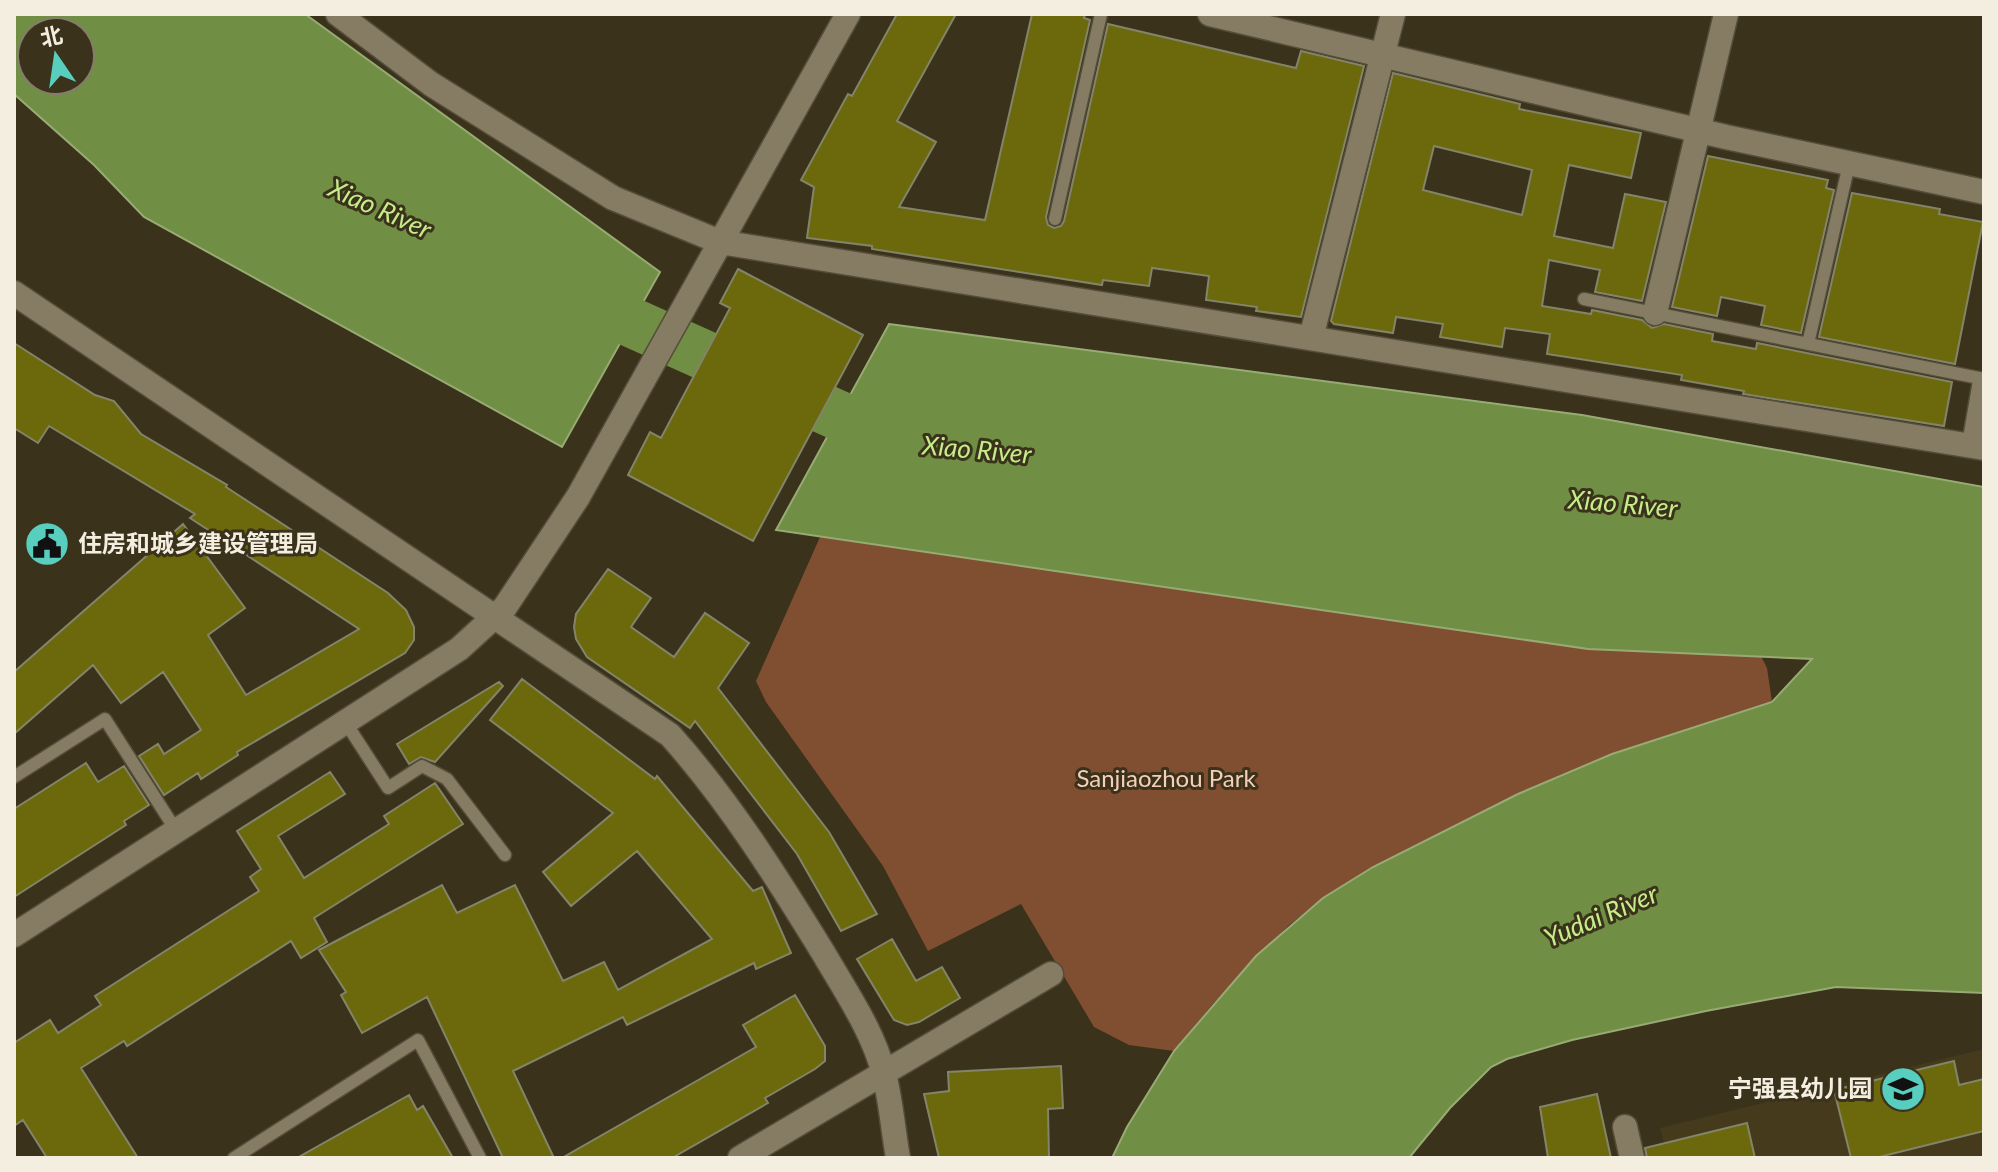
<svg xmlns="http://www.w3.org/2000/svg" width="1998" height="1172" font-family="Lato,'Noto Sans SC',sans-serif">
<rect width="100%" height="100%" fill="#3b321c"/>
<path fill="#463a1c" d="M1984,1049V1158H1668L1660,1128Z"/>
<path fill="#804e30" d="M820,537L1588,649L1761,656L1767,668L1772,702L1612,754L1518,794L1373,867L1323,898L1288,926L1212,1005L1174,1051L1129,1045L1094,1027L1021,904L928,951L883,866L766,702L756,681Z"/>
<path fill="#718e45" stroke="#98ab74" stroke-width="2" fill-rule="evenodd" d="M14,14H305L660,272L562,447L144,217L94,165L14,94ZM32,32H80V80H32Z
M889,324L1582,415L1984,487V993L1836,987L1706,1011L1572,1040L1507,1059L1491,1067L1450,1108L1409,1158H1112L1127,1127L1174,1051L1256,956L1323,898L1373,867L1518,794L1612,754L1772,702L1812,659L1588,649L776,530Z"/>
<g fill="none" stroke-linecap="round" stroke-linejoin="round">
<path stroke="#718e45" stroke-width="50" d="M568,294L900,443"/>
</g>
<path fill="#6c690d" stroke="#838469" stroke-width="2" fill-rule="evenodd" d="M897,14H956L897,121L936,142L899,207L985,220L1032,14H1085L1084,18L1090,20L1046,217L1048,225L1054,228L1061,226L1064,221L1108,24L1296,68L1301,51L1364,66L1301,317L1256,311L1257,307L1206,300L1209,276L1152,268L1149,286L1103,280L1102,285L872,249V246L807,238L814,187L801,180L848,94L852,96Z
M1393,73L1520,104L1519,109L1641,133L1631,178L1569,165L1554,236L1613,248L1625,194L1666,202L1642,301L1595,292L1600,270L1549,260L1542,306L1591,314L1592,310L1642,320L1652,328L1664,324L1713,334L1712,341L1756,349L1757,343L1952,382L1944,426L1743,394L1744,391L1681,380L1682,375L1547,354L1550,334L1505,328L1502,347L1440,337L1443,324L1396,317L1393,333L1334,324L1331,321ZM1434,146L1532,170L1522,215L1423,190Z
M1708,156L1828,180L1826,188L1834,190L1801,333L1761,325L1765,306L1721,297L1717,316L1672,307Z
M1852,193L1940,209L1939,214L1983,222L1955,364L1819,337Z
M738,269L863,335L753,541L628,475L650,432L661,438L730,308L720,303Z
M14,343L95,395L114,401L141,434L227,485L226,487L388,593L406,610L414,627V640L405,653L237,752L238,755L201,779L198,773L164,795L139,756L158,744L164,754L201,730L163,672L121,703L93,665L14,734V672L183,524L245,608L208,635L246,695L359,629L190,518L195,514L49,426L38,443L14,428Z
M608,569L651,598L631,627L674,657L705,613L749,643L718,688L829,832L877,914L841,931L797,854L695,721L690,728L587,657L576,639L574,627L576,614Z
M522,679L655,779L657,776L753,891L762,887L791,953L756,969L754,963L627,1025L623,1017L513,1071L554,1158H503L427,997L362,1033L341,995L346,992L319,950L442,885L457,913L515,885L563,981L604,962L618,990L712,939L637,851L571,906L543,872L613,813L490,720Z
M499,682L503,686L435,762L421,757L409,764L397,744Z
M86,763L98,782L124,766L149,805L124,821L126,825L14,897V809Z
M330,772L345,794L278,836L304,878L389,824L384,816L435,783L463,824L314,918L327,942L301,958L291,941L127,1046L124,1041L81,1068L138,1158H47L23,1120L14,1126V1043L50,1020L58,1033L101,1005L95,996L259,891L250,877L261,869L237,831Z
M892,939L916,981L942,967L960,998L919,1022L907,1025L894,1020L857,959Z
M795,995L825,1046V1061L815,1069L765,1098L768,1103L672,1158H562L756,1047L743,1025Z
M1954,1061L1959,1085L1984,1079V1131L1875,1158H1851L1834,1090Z
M1061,1066L1063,1108L1048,1109L1049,1158H939L924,1094L949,1091L948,1072Z
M1597,1094L1611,1158H1548L1540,1107Z
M409,1095L417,1110L423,1106L453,1158H297Z
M1747,1123L1755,1158H1647L1645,1148Z"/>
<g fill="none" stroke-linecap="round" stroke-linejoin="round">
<g stroke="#544d39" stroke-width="15">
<path id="service" d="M1055,219L1101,14
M1584,299L1984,379
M1808,344L1849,164
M346,723L388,788L422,766L447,779L505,855
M14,777L105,719L177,832
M234,1158L418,1040L480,1158"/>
</g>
<g stroke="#544d39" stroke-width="27">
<path id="minor" d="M338,14L431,84L613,198L720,242L1984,448
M1210,14L1726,137L1984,192
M14,293L670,735C729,801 778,879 824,954C846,992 873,1031 884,1074C891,1101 893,1130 898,1158
M1655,313L1726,14
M1311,338L1393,14
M1974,445L1984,387
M14,935L459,649L505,607L578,497L848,14
M1625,1127L1632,1158
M740,1158L1051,974"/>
</g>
<use href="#service" stroke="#867c64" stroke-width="12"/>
<use href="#minor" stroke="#867c64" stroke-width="24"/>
</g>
<defs>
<g id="civic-disc" transform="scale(2.3)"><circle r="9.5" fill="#58cebf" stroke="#3b321c"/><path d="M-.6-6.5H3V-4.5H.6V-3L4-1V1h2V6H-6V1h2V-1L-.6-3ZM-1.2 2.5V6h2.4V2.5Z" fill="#111"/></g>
<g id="school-disc" transform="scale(2.3)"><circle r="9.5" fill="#58cebf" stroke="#3b321c"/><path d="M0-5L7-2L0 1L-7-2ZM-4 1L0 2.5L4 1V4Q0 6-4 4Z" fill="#111"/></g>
</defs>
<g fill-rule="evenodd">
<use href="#civic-disc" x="47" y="544"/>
<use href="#school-disc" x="1903" y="1089"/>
</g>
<g text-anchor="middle" stroke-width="6" stroke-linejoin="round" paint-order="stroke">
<g font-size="24" font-weight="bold" fill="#f4eee1" stroke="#3b321c" text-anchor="start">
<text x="78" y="552">住房和城乡建设管理局</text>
<text x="1872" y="1097" text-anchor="end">宁强县幼儿园</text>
</g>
<g font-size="24" fill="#f6cfb9" stroke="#3b321c">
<text x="1166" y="787">Sanjiaozhou Park</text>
</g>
<g font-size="26" font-style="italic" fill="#c5ed89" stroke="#3b321c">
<text transform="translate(380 209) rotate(24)" y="9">Xiao River</text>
<text transform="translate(977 450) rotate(5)" y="9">Xiao River</text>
<text transform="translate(1623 504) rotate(5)" y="9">Xiao River</text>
<text transform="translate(1601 916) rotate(-23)" y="9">Yudai River</text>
</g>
</g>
<rect width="1998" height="1172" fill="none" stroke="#f4eee1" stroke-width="32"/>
<g transform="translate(56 56) rotate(347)"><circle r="38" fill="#3b321c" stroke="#857d6b" stroke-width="2"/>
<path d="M0-6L14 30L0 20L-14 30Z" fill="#58cebf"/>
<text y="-12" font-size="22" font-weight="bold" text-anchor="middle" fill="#f4eee1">北</text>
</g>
</svg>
